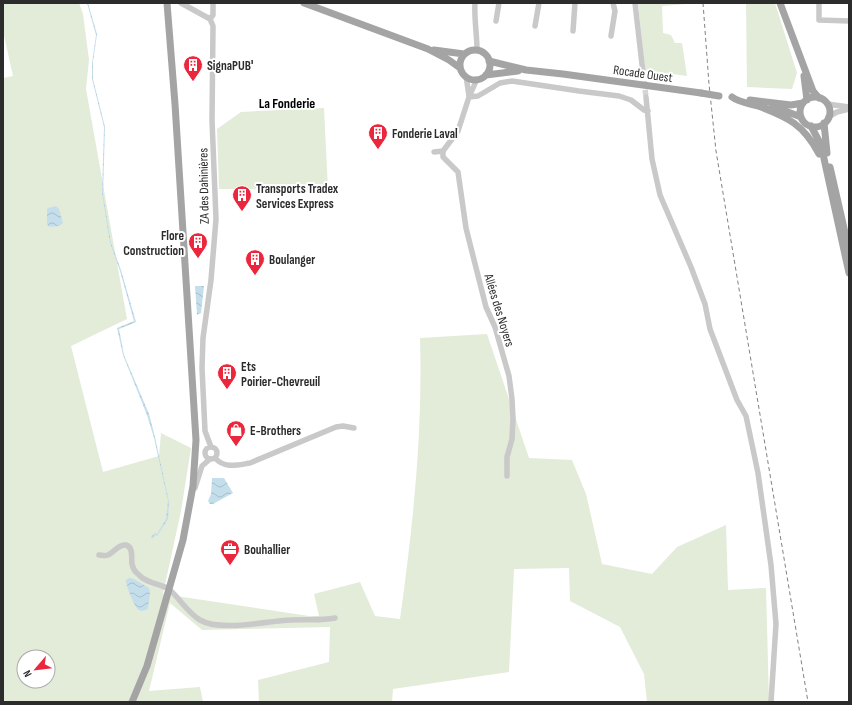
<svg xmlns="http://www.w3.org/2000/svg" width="852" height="705" font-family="'Sofia Sans Condensed',sans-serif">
<defs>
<pattern id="water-waves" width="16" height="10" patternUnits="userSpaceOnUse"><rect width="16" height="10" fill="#c4deec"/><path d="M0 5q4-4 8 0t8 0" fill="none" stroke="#a9bfcb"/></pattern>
</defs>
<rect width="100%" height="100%" fill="#fff"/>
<path fill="#e3ebd9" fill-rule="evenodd" d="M3,3H79L83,14L89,60L86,89L127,319L71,346L103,472L159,456L161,433L191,448L181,511L163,594L309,616H319L314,594L360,582L375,616L400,619C413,526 423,432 420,338L487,334L529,458L572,460L586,494L602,564L652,574L677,547L726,525L728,590L766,588L769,702H647L644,674L620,627L570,601L569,568L514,569L509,672L393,689L392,702H259L258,680L329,662L330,627L202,630L170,603L149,691L200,687L203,702H3V78L13,76L3,31ZM24,657H48V681H24Z
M638,3H698L662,6L663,33L671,35L675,43H682L687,76L645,70Z
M746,3H775L797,73L792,89L747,87Z
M324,108L328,190L219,189L217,129L241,112Z"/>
<path fill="url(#water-waves)" d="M87,3H88L97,34L93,62V79L105,127L103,194L111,243L121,270L136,322L119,329L124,355L149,414L155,437L169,502L168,519L157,536L155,535L152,539L151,537L155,533L157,534L166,519L168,501L154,438L147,415L123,355L117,328L134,321L120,271L110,243L102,193L104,127L92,79V63L96,35Z
M56,206L59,209L63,223L59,226L49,227L47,224V209L48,208Z
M195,286H204L201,313L197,315Z
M212,478H224L233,493L213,504H210L208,501L211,494Z
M129,578L134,579L149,588L150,593L148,609C145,610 142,612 139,610C134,607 126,585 126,580Z"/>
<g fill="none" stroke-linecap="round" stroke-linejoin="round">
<path stroke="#d5d5d5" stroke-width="5.5" stroke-dasharray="5.5 3" stroke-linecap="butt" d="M643,73L646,97"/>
<path stroke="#c9c9c9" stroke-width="5.5" d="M181,3L210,19L213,26L212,120L216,219L211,280L203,338L202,368L205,431L211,447
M475,3C474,19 477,34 477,50
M635,3L643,73
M819,3V20L849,21
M210,19L213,15V3
M496,21L499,3
M535,26L539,3
M573,31L575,3
M611,36L615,11L613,3
M466,76L469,96
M477,79L469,97L458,131L443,151V157L458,172L466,228L470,244L486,307L495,327L509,376L512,399L513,419L512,439L507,457V476
M469,97L478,96L500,83L512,81L579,91L619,96L631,100L644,110L648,111
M646,97L652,159L660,195L691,267L705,304L710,329L737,400L746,416L758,473L771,565L776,624L771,702
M827,104L849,107
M828,117L837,112L849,109
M434,152L443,151
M205 453a6 6 0 1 1 12 0a6 6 0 1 1-12 0Z
M215,458C225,469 237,465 250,463L336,427L343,426L354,428
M195,488L202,466L210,459
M99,555C102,555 105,556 108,555C114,552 119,544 126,545C134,547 131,559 132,564C133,568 135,572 138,574C146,584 163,584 170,590C180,599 188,613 200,620C220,632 267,621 290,620C305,619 320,621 335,618"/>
<path stroke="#a4a4a4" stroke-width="7" d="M304,3L428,49L449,60L460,68
M780,3L813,91L819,98
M434,50L464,54
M460 65a15 15 0 1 1 30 0a15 15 0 1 1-30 0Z
M489,61L526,70L563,74L701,93
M486,75L518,71
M804,76L807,100
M732,97C740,103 749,103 758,106C788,117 804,125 819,154
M800 112a15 15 0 1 1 30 0a15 15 0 1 1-30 0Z
M750,100L791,105L803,103
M772,106L801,117
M824,123L827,153
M811,126L820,143L823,154L849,273
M830,167L849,250
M132,702L147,666L183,540L193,486L196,440L175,104L167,3"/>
<path stroke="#818181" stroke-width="1" stroke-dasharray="4 3" stroke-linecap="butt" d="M703,3L709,84L716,151L808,702"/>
<path stroke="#a4a4a4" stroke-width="7" d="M701,93L719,96"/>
</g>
<defs>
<g id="building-pin" transform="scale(1)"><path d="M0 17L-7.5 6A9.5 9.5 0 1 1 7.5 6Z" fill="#eb273d" stroke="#fff"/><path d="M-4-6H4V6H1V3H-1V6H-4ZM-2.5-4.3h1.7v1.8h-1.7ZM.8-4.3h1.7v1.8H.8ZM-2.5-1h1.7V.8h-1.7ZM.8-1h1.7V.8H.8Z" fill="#fff"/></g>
<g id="shop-pin" transform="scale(1)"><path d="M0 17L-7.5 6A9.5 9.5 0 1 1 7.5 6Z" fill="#eb273d" stroke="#fff"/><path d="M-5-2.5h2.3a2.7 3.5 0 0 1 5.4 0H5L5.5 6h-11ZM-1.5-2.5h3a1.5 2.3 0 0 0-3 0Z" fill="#fff"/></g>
<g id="office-pin" transform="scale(1)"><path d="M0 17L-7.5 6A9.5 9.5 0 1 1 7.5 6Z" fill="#eb273d" stroke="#fff"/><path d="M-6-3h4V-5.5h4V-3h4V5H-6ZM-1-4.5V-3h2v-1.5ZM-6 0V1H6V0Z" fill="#fff"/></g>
</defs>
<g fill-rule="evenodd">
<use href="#building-pin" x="193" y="65"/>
<use href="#building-pin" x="378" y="133"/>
<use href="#building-pin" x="242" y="195"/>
<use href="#building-pin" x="198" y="242"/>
<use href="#building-pin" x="255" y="259"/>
<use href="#building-pin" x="227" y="373"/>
<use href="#shop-pin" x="236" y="430"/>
<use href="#office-pin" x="230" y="549"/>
</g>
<g text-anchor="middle" stroke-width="4" stroke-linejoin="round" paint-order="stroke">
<g font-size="13" font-weight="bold" fill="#2c2c2c" stroke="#fff" text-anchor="start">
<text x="207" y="70">SignaPUB'</text>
<text x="392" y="138">Fonderie Laval</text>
<text x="256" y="193">Transports Tradex<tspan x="256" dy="15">Services Express</tspan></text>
<text x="184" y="240" text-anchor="end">Flore<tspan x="184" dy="15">Construction</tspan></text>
<text x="269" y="264">Boulanger</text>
<text x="241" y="371">Ets<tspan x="241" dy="15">Poirier-Chevreuil</tspan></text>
<text x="250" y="435">E-Brothers</text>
<text x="244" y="554">Bouhallier</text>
</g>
<g font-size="13" fill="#2c2c2c" stroke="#fff">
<text transform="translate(643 73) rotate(8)" y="5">Rocade Ouest</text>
<text transform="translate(203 186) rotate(-91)" y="5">ZA des Dahinières</text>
<text transform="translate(500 310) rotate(73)" y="5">Allées des Noyers</text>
</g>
<g font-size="14" font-weight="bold" fill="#000" stroke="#fff">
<text x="287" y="108">La Fonderie</text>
</g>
</g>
<rect width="852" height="705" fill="none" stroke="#2c2c2c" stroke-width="8"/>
<g transform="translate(36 669) rotate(242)"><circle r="19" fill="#ffffff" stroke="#ababab"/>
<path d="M0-3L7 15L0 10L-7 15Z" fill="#eb273d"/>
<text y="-6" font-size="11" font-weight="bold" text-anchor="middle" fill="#2c2c2c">N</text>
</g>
</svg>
